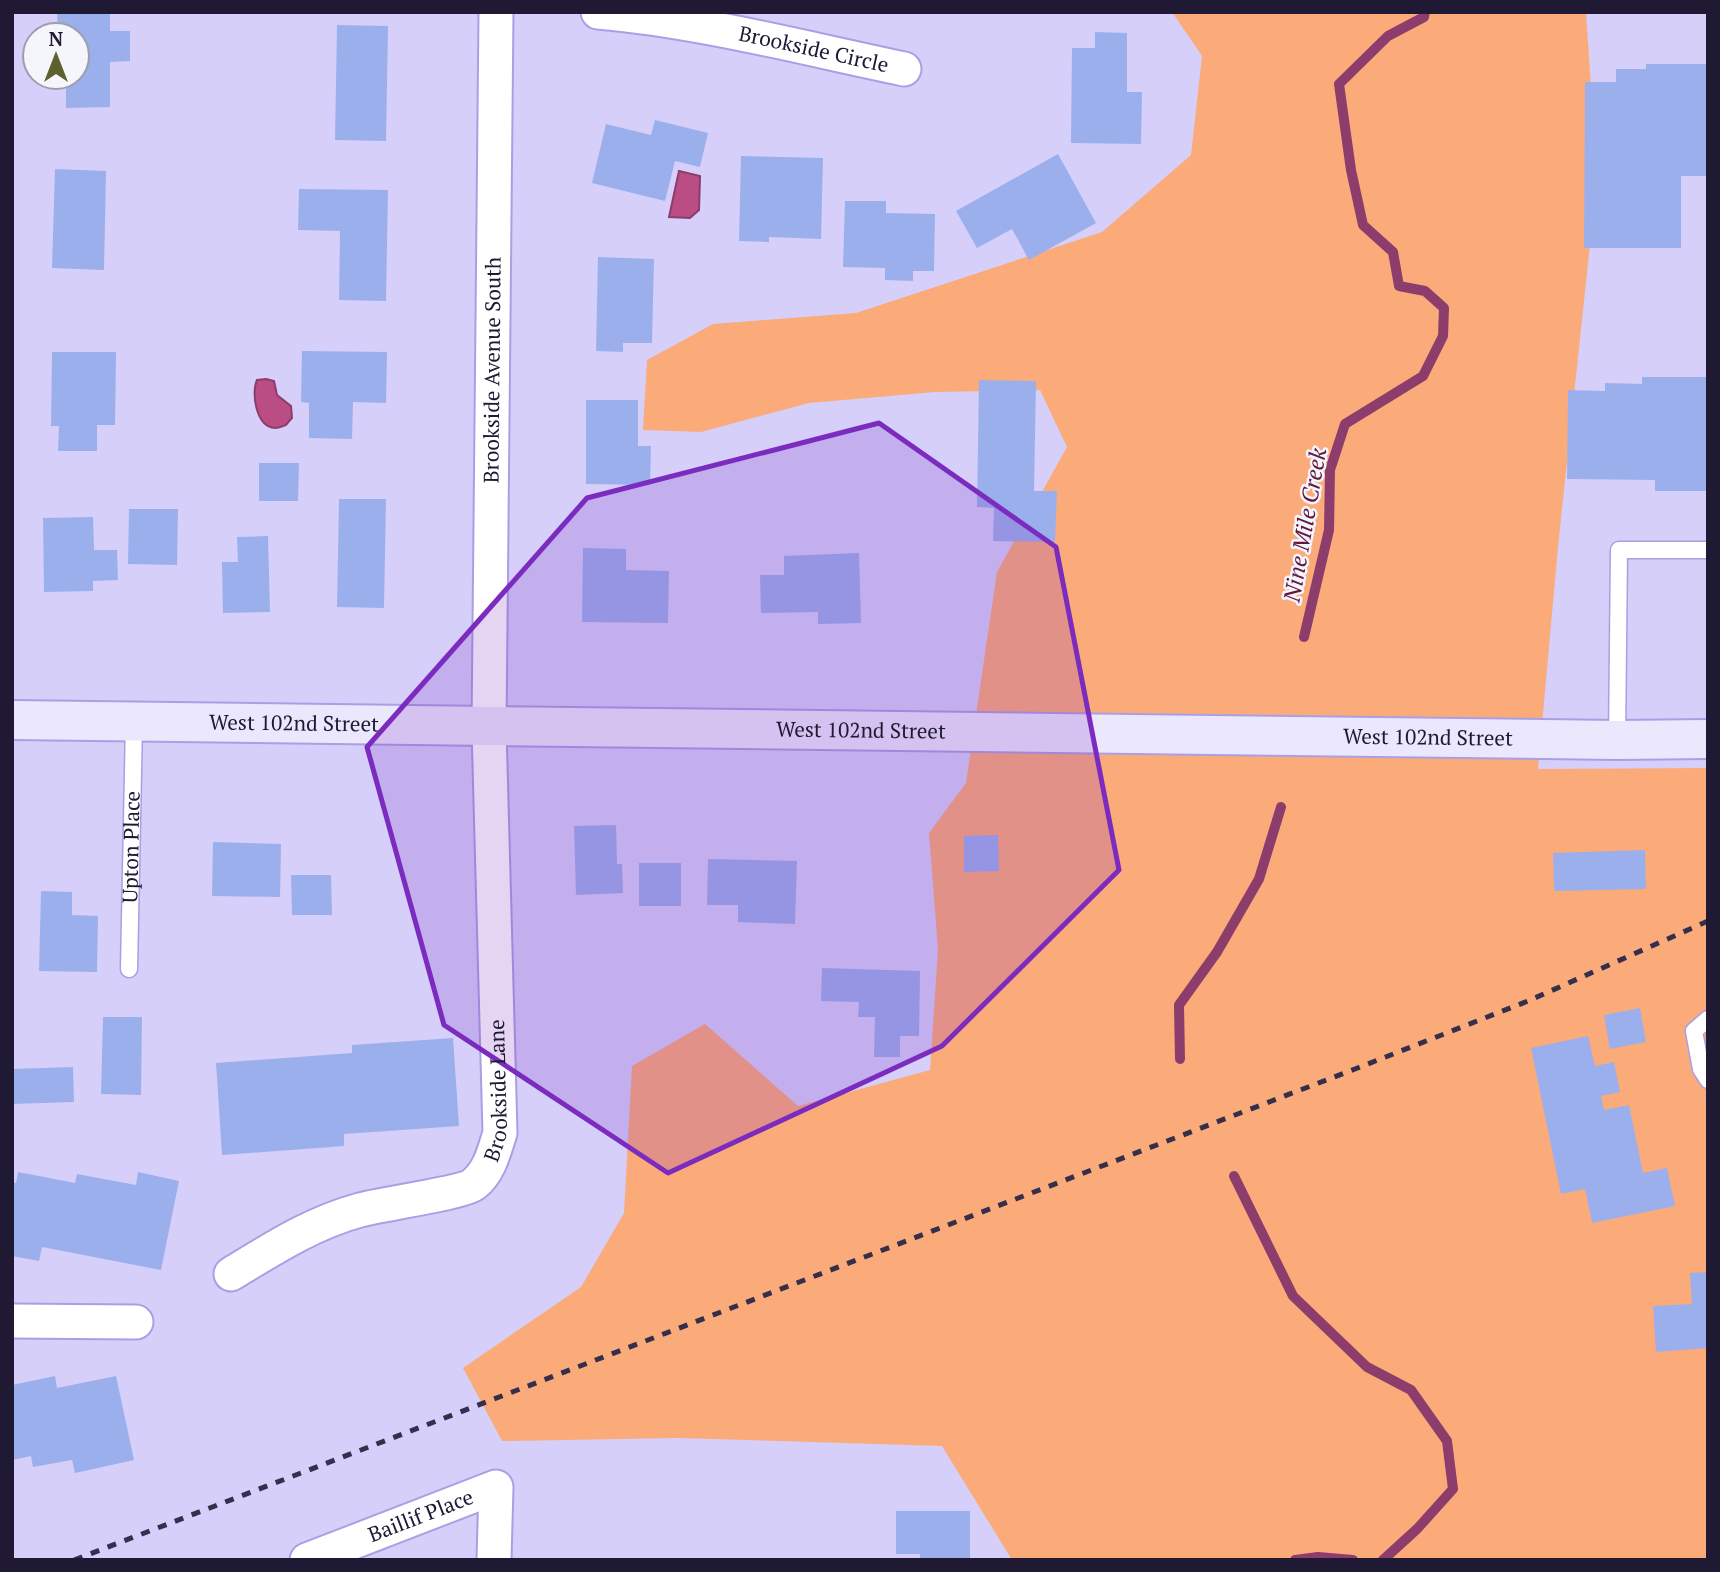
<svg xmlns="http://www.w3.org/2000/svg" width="1720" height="1572" font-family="'PT Serif',serif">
<rect width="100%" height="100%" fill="#d5cffa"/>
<path fill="#fbab7a" d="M1172,12H1586L1597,178L1558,547L1538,769L1708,768V1560H1012L942,1446L678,1438L502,1441L463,1368L581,1287L624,1213L632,1066L705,1024L798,1106L930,1070L938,949L929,833L966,783L997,572L1067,447L1040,390L935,392L809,403L701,432L643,430L647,360L713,324L856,313L1102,232L1191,155L1202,56Z"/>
<path fill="#bb4d85" stroke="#8c3d6c" stroke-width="2" d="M679,171L700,176L699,210L690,218L669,217Z
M266,379L274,381L277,395L291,406L292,418L286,425C283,426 279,428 275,428C256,427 251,393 257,380Z"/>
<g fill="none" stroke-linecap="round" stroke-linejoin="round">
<path stroke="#8c3d6c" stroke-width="10" d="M1304,637L1329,530L1330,470L1345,424L1423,376L1443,336L1444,308L1425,291L1399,286L1393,252L1363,225L1351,170L1339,84L1388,36L1424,17L1425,12
M1180,1059L1179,1005L1217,952L1259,879L1281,807
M1234,1176L1293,1296L1367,1367L1411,1390L1447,1441L1453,1489L1417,1529L1383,1560
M1295,1560L1318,1557L1353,1560"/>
</g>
<path fill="#9cafed" d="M57,12H110V31H130V61L110,62V107L66,108V77H77V35H58Z
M337,25L388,26L386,141L335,140Z
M1095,32L1127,33V92H1142L1141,144L1071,143L1072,48H1095Z
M1646,64H1708V176H1681V248H1584L1585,82H1616V69H1646Z
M655,120L708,133L700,167L675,161L665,201L592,183L606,124L651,135Z
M1058,154L1096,223L1029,260L1012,229L977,248L956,211Z
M741,156L823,158L821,239L769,237V242L739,241Z
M55,169L106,171L104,270L52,268Z
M299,189L388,190L386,301L339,300L340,231L298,230Z
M845,201H886V213L935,214L934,271H913V281L885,280V268L843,267Z
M598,257L654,259L652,343H623V352L596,351Z
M302,351L387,352L386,403L353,402L352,439L309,438V403L301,402Z
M52,352H116L115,425H97V451H58L59,426H51Z
M1642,377H1708V491H1655V480L1567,479L1568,390L1605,391V383L1642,384Z
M979,380L1036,381L1034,491H1057L1055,542L993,541L994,508L977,507Z
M586,400H638V446H651L650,485L586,484Z
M259,463H299L298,501H259Z
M339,499H386L384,608L337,607Z
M129,509H178L177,565L128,564Z
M93,517L94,550H117L118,580L93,581V591L44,592L43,518Z
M268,536L270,612L223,613L222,562H238L237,537Z
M583,548L626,549V570L669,571L668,623L582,622Z
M859,553L861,623L818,624V612L761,613L760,575H784V556Z
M616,825L617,864H622L623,893L576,895L574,826Z
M998,835L999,871L964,872V836Z
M213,842L281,844L280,897L212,896Z
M1645,850L1646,889L1554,891L1553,853Z
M708,859L797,861L795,924L738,922V905H707Z
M639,863H681V906H639Z
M291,875H331L332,915H292Z
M41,891L72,892V915L98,916L97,972L39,971Z
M822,968L920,971L919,1036H900V1057H874L875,1017H858L859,1002L821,1001Z
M1640,1008L1646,1042L1610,1049L1604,1015Z
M103,1017H142L141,1095L101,1094Z
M1588,1036L1595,1066L1614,1062L1620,1092L1601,1096L1604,1110L1629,1105L1643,1173L1667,1168L1675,1206L1592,1223L1585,1189L1561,1194L1531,1048Z
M453,1038L459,1126L344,1134V1146L222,1155L216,1063L352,1053V1045Z
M73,1067L74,1102L12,1104V1069Z
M18,1172L75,1183L77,1174L136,1185L138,1172L179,1181L161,1270L42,1247L39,1261L12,1256V1182L16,1183Z
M1708,1272V1348L1656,1352L1653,1306L1692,1304L1690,1273Z
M55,1376L57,1388L116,1376L134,1460L75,1473L72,1460L33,1467L31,1456L12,1460V1385Z
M896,1511H970V1560H920V1554H896Z"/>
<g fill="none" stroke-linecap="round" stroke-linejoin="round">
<g stroke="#aa9fe4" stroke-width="19">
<g id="lane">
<path d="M1617,740L1619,550H1708"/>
<path id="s1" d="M129,969L134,723"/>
<path d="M1708,1019L1694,1031L1701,1069L1708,1080"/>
</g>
</g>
<g stroke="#aa9fe4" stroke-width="37">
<g id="street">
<path id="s2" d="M598,12C701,21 803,48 904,69"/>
<path id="s3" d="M231,1274C272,1249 312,1223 360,1210C381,1204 463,1193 474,1184C490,1171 494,1151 500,1133L489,728L496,12"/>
<path d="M12,1321L136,1322"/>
<path id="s4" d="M307,1560L496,1487L494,1560"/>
</g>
</g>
<g stroke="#aa9fe4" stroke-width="42">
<g id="secondary">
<path id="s5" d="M12,720L1617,740L1708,739"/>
</g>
</g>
<use href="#lane" stroke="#fff" stroke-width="16"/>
<use href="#street" stroke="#fff" stroke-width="33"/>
<use href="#secondary" stroke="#ebe8fd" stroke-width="38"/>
<path stroke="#352f4b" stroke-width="5" stroke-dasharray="9 9" stroke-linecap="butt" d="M74,1560L1355,1069L1528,1001L1708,921"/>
</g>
<path fill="#7b2cbf" fill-opacity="0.2" stroke="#7b2cbf" stroke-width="5" stroke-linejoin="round" d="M879,423L1056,547L1119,870L942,1046L668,1173L444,1025L367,747L587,498Z"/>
<g text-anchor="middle" stroke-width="5" stroke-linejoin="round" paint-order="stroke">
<g font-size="21" fill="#1f1933" stroke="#f5f5fc">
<text dy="7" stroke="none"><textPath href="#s2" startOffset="219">Brookside Circle</textPath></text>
<text dy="7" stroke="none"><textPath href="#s3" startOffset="1083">Brookside Avenue South</textPath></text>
<text dy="7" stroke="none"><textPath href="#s5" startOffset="282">West 102nd Street</textPath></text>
<text dy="7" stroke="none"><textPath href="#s5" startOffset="849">West 102nd Street</textPath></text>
<text dy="7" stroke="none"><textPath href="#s5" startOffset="1416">West 102nd Street</textPath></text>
<text dy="7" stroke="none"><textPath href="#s1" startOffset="122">Upton Place</textPath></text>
<text dy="7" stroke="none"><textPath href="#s3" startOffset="362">Brookside Lane</textPath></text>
<text dy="7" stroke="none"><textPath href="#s4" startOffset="122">Baillif Place</textPath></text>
</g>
<g font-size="23" font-style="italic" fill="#5f183e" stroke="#f5f5fc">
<text transform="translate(1305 525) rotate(-80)" y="8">Nine Mile Creek</text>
</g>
</g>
<rect width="1720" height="1572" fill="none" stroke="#1f1933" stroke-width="28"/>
<g transform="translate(56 56)"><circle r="33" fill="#f5f5fc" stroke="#9f9dac" stroke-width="2"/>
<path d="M0-5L12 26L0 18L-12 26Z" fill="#5e602e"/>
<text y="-10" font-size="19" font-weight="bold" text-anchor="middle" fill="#1f1933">N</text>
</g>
</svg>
